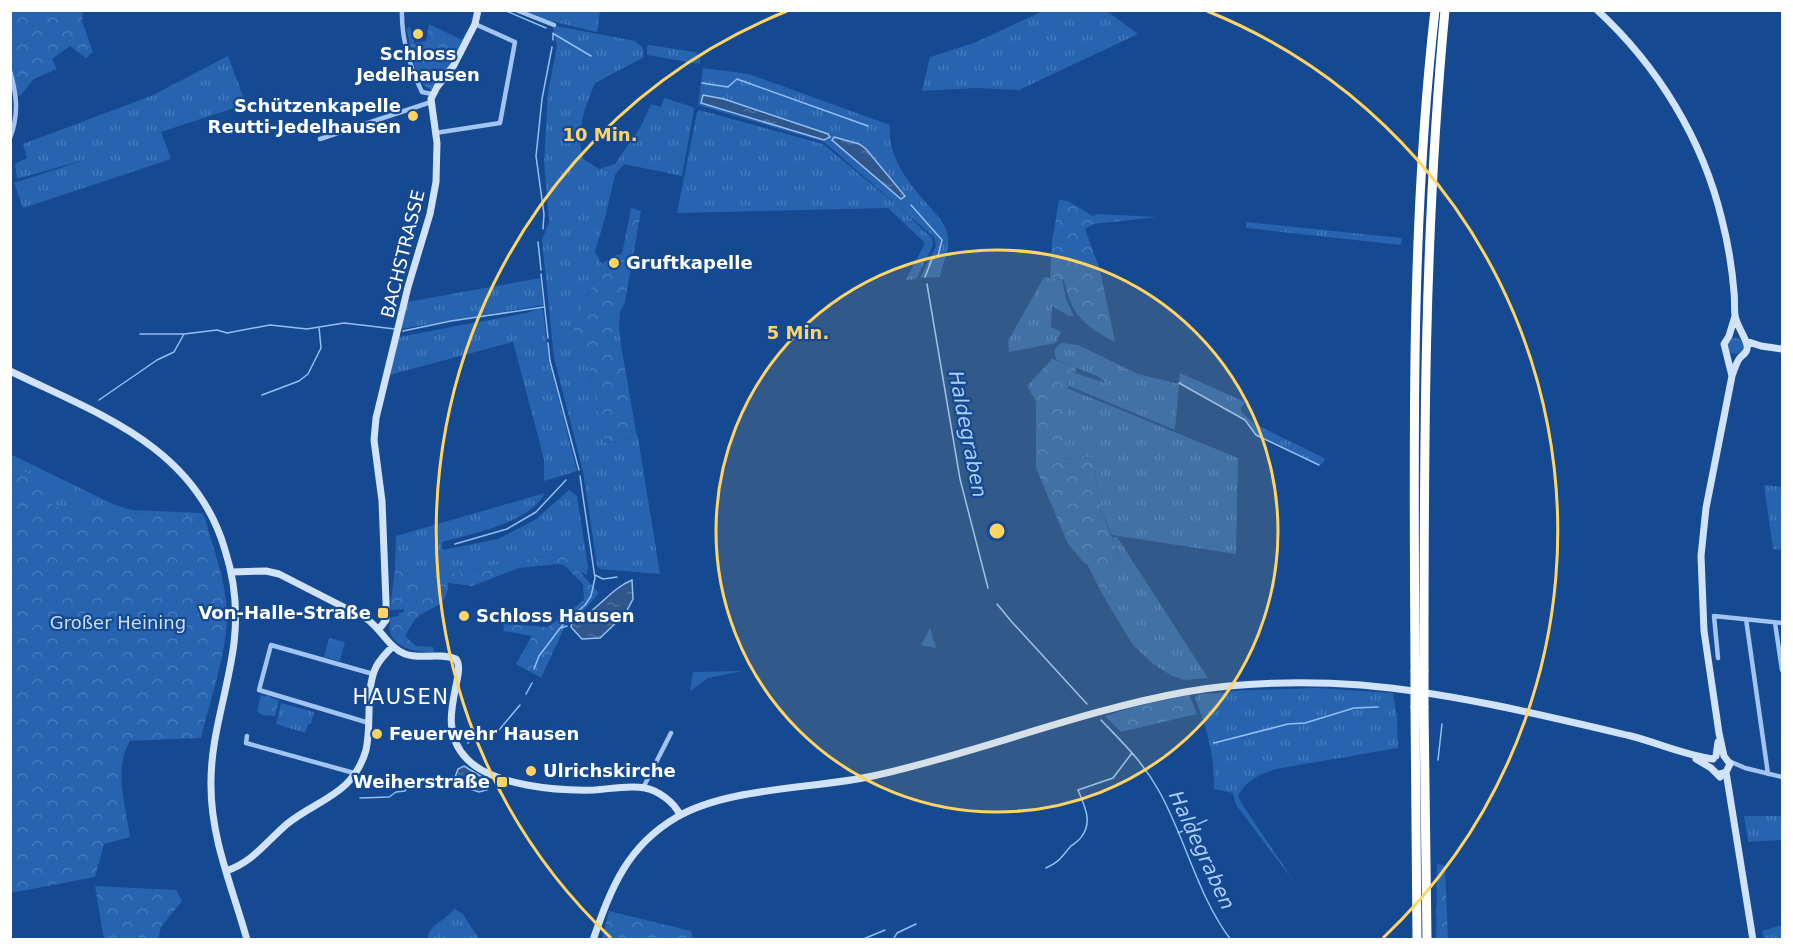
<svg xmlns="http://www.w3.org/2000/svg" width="1793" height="950" font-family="'DejaVu Sans',sans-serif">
<defs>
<pattern id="grass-tufts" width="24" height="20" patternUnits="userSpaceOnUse" patternTransform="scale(1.5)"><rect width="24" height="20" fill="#2763af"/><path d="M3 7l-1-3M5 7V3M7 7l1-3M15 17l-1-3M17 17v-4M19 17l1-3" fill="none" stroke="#477abb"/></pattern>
<pattern id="forest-crowns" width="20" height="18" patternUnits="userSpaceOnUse" patternTransform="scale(1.5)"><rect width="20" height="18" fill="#2763af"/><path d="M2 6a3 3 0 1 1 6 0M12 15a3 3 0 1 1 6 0" fill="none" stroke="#477abb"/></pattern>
<pattern id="water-ripples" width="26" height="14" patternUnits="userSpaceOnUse" patternTransform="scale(1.5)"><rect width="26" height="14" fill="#30578c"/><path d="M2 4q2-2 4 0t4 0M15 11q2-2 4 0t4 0" fill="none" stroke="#4f709d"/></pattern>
</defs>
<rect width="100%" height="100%" fill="#154991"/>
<path fill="url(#grass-tufts)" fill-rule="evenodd" d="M520,11H600L597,32L538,18Z
M1043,11H1107L1138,34L1019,90L976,88L922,91L930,57L974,43Z
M556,26L635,41L643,48L644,57L595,83C584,110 576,129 583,159L599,169L615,164L641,126L651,104L661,107L664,98L693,107L694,110L682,176L624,164L615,175L606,214L595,252L602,264L572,329L583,345L605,443L638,437L660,574L600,569L597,566L583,471L554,358L542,240L549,222L544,161L548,92L557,46L553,28Z
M649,45L695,52L700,56V64L647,55V47Z
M228,56L246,104L161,132L171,159L23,208L14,183L91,158L17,179L15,164L27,158L23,144L151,96Z
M703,68L749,74L890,125C887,158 909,183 929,206C937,215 947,225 948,237C950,251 942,264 940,277L920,278L936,246L934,237L824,142L698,105ZM703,95L724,99L828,134L829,137L824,140L731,113ZM834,137L859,144L903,197L901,198L832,140Z
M699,110L823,144L900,208L932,238L933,245L916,279L906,280L925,243L888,208L677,213L697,112Z
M1246,222L1402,238L1401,245L1246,228Z
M1044,277L1062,280L1066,299L1074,316H1069L1052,306L1051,327L1061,332L1056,343L1009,352L1008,341Z
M540,278L543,305L401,329L407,302Z
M540,308L543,310L549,361L577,471L544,481V459L513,342L389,375L399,337L526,313Z
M620,312L619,329L622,351L612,342V328Z
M1727 346a8 8 0 1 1 16 0a8 8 0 1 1-16 0Z
M1062,343L1078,345L1138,374L1179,384L1175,430L1069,386V375L1072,372L1106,383L1099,377L1057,360C1053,353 1054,347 1062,343Z
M1180,373L1245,402L1241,408V412L1255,424L1324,458L1325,460L1321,465L1257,435L1246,420L1179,382Z
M1067,388L1238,458L1236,554L1112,535L1101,510L1092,457L1063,459Z
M10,454L113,504L131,510L202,513L205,518L129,513L122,516L51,506L17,469L11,465Z
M1764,485L1782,487V550L1773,549Z
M569,490L577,496L588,567L587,575L579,571L567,552L456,573L417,582L408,574L395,569L396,536L545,493C530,523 473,533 442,542V550L498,539L535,520Z
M1112,537H1117L1208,678L1185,680L1172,676L1152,663L1133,645L1105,599L1110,597L1102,571L1121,561Z
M930,628L936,648L921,645Z
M329,638L345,642L340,661L324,657Z
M743,671L708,678L690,691L693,672Z
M1317,688L1393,693L1397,718L1398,748L1276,769C1260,774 1246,780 1238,796L1242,804L1295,883L1236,805L1233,793L1214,789C1215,757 1207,728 1195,698L1198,694L1225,693V691Z
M281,703L314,712L311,724H308L305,733L276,724Z
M1744,816H1782V840L1748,842Z
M454,909L462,913L479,939H428C427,925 447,920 454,909Z
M1782,925V939H1764L1762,931Z"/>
<path fill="url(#forest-crowns)" d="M11,11H83L82,21L93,52L86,58L70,46L52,59L57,69L34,79L21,95L14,97L12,86L11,87Z
M429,24L462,40L466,32H469L452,63L431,90C415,84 409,43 407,28L410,27L415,43L426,41Z
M1059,200L1068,201L1093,216L1097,214L1157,217L1093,224L1085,229L1100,270L1115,342C1083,325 1072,316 1064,280L1050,278L1052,242Z
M631,208L641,211L625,302L612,328V342L622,351L637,437L605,443L583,345L572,329L602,264L613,256L622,254Z
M1052,359L1075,367L1076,372L1069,375L1064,459L1092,457L1101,510L1121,561L1102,571L1110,597L1105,599L1087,564H1085L1068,544L1036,468V401L1027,386Z
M10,465L50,483L52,506L122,516L129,513L205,518C213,548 226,581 227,612C228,650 210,701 201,738L130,741C113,768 126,808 130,837L104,844L95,877L11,893Z
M567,552L579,571L599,593L584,610L567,622L541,678L516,664L532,636L503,631L504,624L548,627L584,600L583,584L565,566L560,564L519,568L472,586L448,583C448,606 434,606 419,616C413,620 409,630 405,636L416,646L433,647L435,653C419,652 396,650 390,632C389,628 390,621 391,617L399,616V613L404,612V609L390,610L395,569L408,574L417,582L456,573Z
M261,695L266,697L268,695L271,698L279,700L275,716L262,715L257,711Z
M1189,695L1197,714L1121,732L1105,716L1145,704Z
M1437,864L1445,866L1448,939H1436Z
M95,886L176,890L182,901L161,927L158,939H104Z
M609,911L691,931L693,939H602Z"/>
<path fill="url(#water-ripples)" stroke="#94bff3" stroke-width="1.5" d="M703,95L724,99L828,134L830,137L824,140L701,103Z
M834,137L859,144L866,149L905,196L901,199L832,140Z
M632,580L633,599L625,614L600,638L582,639L571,627L572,622C596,614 608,590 632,580Z
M464,766L487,780V790L479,792L453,783L458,769Z"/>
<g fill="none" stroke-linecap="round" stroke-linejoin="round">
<path stroke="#94bff3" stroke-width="1.5" d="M504,10L546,28
M554,34L591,56
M553,40V33
M702,83L728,87L737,79L868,126
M911,205L942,240L938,256L932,259L925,277
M543,229L544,214L536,156L542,99L552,47
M538,242L541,270
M541,274L548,338
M927,284L960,479L988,588
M403,331L451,321L544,307
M140,334H184
M548,343L550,361L579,470
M1179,383L1245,420L1256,435L1319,465
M262,395L299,381L308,374L321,348L319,327
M99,400L157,360L174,352L184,334L217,330L227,333L270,325L307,329L344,323L395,329
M455,544L507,529L536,512L566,480
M595,575L603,579L617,577
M997,604L1011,621L1087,704
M561,628L567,626
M534,669L539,656L564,623L585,605L591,596L595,578L580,476
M526,694L532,683
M1101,720C1123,743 1143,762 1159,791C1185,837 1198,897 1231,940
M468,743C476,731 487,733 499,730L520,705
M1214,743L1288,724L1305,723L1354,708L1378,707
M1438,760L1442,724
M445,779L453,780
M360,798L389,797L396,792L405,791L412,781L418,779
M1178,833L1207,820
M1046,868C1061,861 1061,857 1071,846C1075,843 1080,840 1082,836C1093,821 1084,805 1078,790L1113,778L1132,753
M861,940L885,930
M893,940L897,933L916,924"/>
<path stroke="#a2c4f1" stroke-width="4.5" d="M402,10C401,39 410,67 422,92L432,94
M516,10L554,25
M10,71C17,95 19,115 10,138
M435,133L500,123L515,42L475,24
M320,139L431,102
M1746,619L1768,774
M1775,623L1782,670
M1718,658L1714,616L1782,623
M369,723L259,690L271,645L373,674
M247,736L246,743L354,773
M1729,761L1745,768L1782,777
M643,788L671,733"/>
<path stroke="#d1e2fb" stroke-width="7" d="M1597,10C1658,66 1703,140 1722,220C1728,243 1732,268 1734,292C1735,300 1734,308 1735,315C1736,326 1749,341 1747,349C1746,354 1742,355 1739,359C1736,364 1734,370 1732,376L1706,508L1701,556L1704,631L1719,733L1724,756L1730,764L1726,772L1719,774
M1746,341L1761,346L1782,349
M10,371C98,414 195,446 225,550C235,581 238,610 234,643C228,692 210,737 211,786C211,840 233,889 247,940
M1732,376L1724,344L1729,336L1735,316
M232,572L266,571L279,574L367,619C381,629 389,648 405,654C421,660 439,652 456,659C468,674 432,724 467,759C493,786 558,791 594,790C610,789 629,785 645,788C659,791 674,802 680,815
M379,629L386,620V602L382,501L374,440L376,418L408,287L430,214L436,182L437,143L431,99L437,87L454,65L475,24L478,10
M1716,756L1718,742
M1696,759L1711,768L1720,777
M1726,772L1753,940
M226,871C253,862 266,842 287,824C318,799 353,795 366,750C372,724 365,690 376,667C380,659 387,652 393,646
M593,940C611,888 627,846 677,817C728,787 814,789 873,776C978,753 1079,711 1185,692C1239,682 1306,681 1361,685C1452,693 1542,715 1631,736C1658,743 1685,755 1713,759"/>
<path stroke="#fff" stroke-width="9" d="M1415,671C1414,451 1410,229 1435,10
M1424,671C1424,450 1424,230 1445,10
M1415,707L1417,940
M1424,707L1427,940"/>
<path stroke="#fff" stroke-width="9" d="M1415,707V671
M1424,707V671"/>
</g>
<circle cx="997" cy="531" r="281" fill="#ffd462" fill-opacity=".12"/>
<g fill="none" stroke="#ffd462" stroke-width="3">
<circle cx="997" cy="531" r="281"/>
<path d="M611 938A561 561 0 0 1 787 11M1207 11A561 561 0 0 1 1383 938"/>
</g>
<g fill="#ffd462" stroke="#154991" stroke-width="2">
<circle cx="418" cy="34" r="6"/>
<circle cx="413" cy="116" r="6"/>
<circle cx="614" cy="263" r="6"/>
<rect x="377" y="607" width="12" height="12" rx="3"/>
<circle cx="464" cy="616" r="6"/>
<circle cx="377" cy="734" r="6"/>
<circle cx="531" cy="771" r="6"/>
<rect x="496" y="776" width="12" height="12" rx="3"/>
</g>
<g text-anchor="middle" stroke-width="4.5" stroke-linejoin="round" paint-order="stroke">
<g font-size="18" font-weight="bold" fill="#fff" stroke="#154991" text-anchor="start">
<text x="418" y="60" text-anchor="middle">Schloss<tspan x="418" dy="21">Jedelhausen</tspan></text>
<text x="401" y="112" text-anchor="end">Schützenkapelle<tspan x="401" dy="21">Reutti-Jedelhausen</tspan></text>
<text x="626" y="269">Gruftkapelle</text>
<text x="371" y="619" text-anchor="end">Von-Halle-Straße</text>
<text x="476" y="622">Schloss Hausen</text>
<text x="389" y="740">Feuerwehr Hausen</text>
<text x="543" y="777">Ulrichskirche</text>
<text x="490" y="788" text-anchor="end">Weiherstraße</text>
</g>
<g font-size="18" fill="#fff" stroke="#154991">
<text transform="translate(403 254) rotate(-76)" y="6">BACHSTRASSE</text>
</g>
<g font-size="18" fill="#c9dffc" stroke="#154991">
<text x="118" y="629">Großer Heining</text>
</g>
<g font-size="20" font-style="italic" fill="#aecff8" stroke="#154991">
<text transform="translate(968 434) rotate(79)" y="7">Haldegraben</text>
<text transform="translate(1202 850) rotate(65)" y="7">Haldegraben</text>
</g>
<g font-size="21" letter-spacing="1.5" fill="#fff" stroke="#154991">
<text x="401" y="704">HAUSEN</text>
</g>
</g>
<circle cx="997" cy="531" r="9" fill="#ffd462" stroke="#154991" stroke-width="3"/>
<g font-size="18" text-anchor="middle" font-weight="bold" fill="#ffd462" stroke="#154991" stroke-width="4.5" stroke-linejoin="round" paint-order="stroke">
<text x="600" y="141">10 Min.</text>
<text x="798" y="339">5 Min.</text>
</g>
<rect width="1793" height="950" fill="none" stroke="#ffffff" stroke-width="24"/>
</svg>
